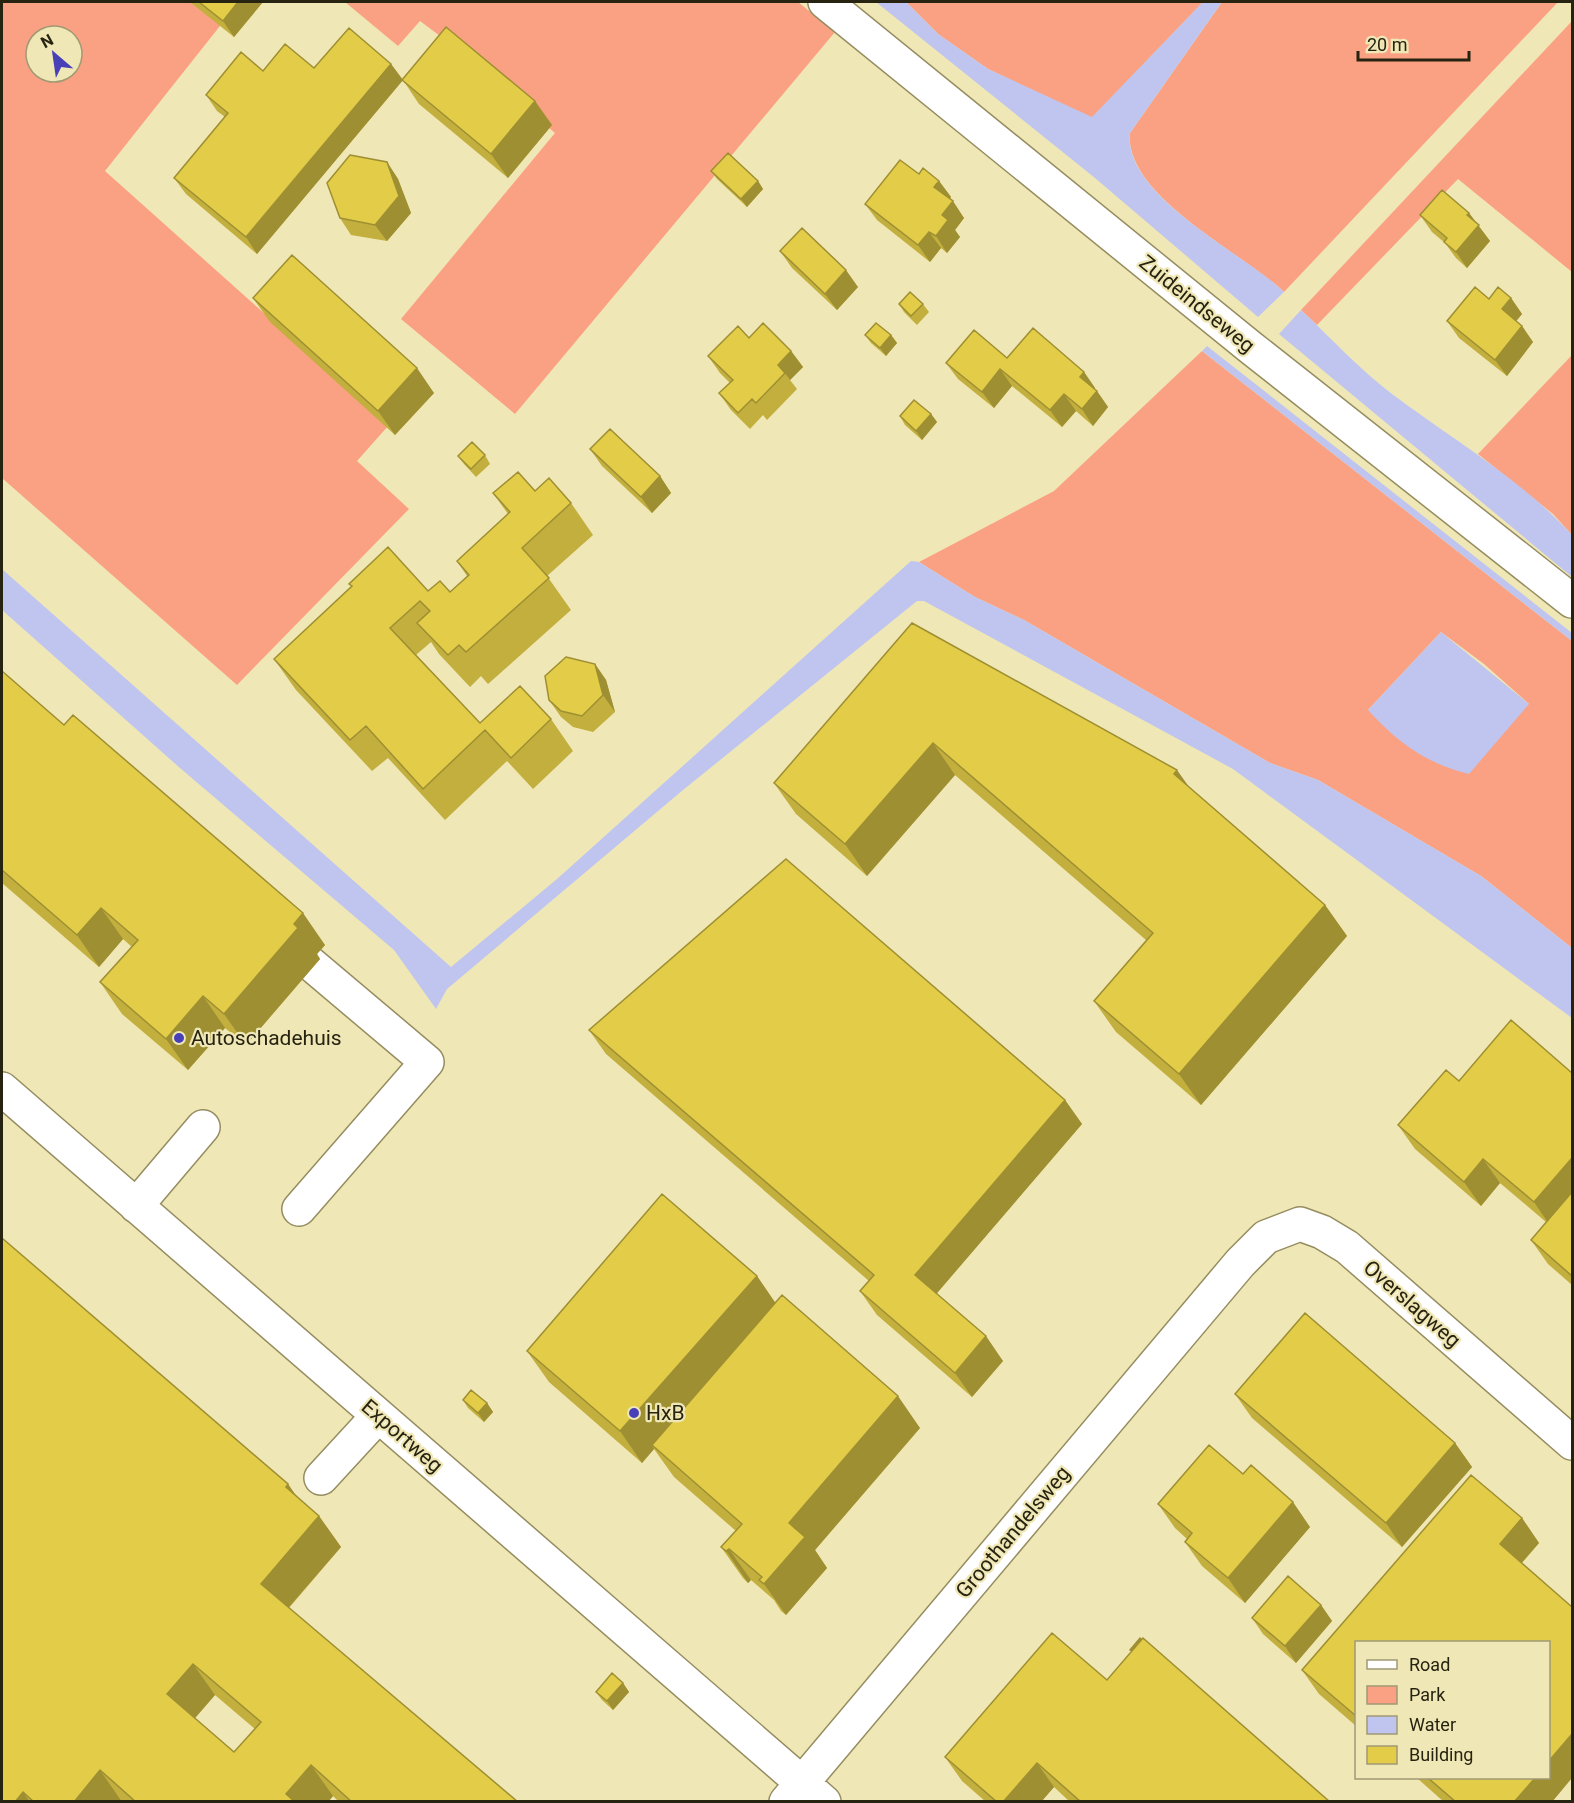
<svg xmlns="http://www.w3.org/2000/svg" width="1574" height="1803" font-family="Roboto,sans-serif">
<rect width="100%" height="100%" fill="#f0e7b6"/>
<path fill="#fba183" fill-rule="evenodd" d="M2,2H239L105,171L389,425L357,461L409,509L237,685L2,478ZM36,36H72V72H36Z
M345,2H798L835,32L515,414L401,319L555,133L456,48L420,21L398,46Z
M906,2H1203L1092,118L988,69L938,34Z
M1222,2H1558L1284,292C1243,253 1124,196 1130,133Z
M1572,21V272L1458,179L1317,325L1301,310Z
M1202,351L1572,641V948L1481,876L1318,780L1270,763L1024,620L975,597L919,562L1054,491ZM1441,632L1484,664L1529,704L1368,710Z
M1572,355V535L1553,514L1478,454Z"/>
<path fill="#bfc5ef" d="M876,2H906L938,34L988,69L1092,117L1203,2H1222L1130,133C1123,196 1244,253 1284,292L1258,317L1095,178Z
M1301,310C1331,338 1359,369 1392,394C1453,440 1520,478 1572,535V577L1279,334Z
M1207,346L1572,633V641L1202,351Z
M911,561L919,562L975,597L1024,620L1270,763L1318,780L1481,876L1572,948V1018L1233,769L924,601H917L683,790L447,989L436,1009L394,950L180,768L2,610V569L451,967L557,879Z
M1441,632L1529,704L1469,774C1427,764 1397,742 1368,710Z"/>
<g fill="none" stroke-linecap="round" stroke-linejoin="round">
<g stroke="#958d60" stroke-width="36">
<path id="minor" d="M825,2L1250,347L1572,601
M292,948L427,1062L299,1209
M2,1089L824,1802
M136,1206L203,1127
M321,1478L378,1416
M786,1802L1240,1263L1266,1237L1300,1224L1322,1232L1347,1247L1572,1443"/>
</g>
<use href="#minor" stroke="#fff" stroke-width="33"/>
</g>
<path fill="#c2af3e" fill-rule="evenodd" d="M190,2H263L234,37Z
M391,64L402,79L535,101L552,125L508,178L419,104L403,80L257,254L186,194L174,178L225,117L217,111L206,95L263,71Z
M387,162L398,179L411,213L387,241L351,235L340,218Z
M711,171L758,181L763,189L747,207L717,179Z
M919,174L939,181L951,197L949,199L964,218L955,230L960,237L947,253L941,248L930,262L877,220L865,204Z
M1469,213L1490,241L1467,268L1456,258L1445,243L1432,232L1420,215Z
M780,251L858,287L837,310L792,268Z
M253,298L434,393L395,435L270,322Z
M1511,298L1522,314L1516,321L1522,326L1533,342L1507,376L1459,338L1447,321L1489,299Z
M899,304H923L929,312L917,325L904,312Z
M865,335H891L897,343L886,356L871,343Z
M749,338L791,351L803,367L790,380L797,389L767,420L763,415L750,429L731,410L719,393L730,383L720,373L708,356Z
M1007,358L1084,372L1095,388V389L1108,407L1093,426L1076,411L1062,427L1012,386L994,408L958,379L946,363Z
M931,414L937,422L922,440L905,425L900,416Z
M590,449L660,476L671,493L652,513L602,466Z
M485,455L490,464L476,477L464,464L458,456Z
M535,491L571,503L593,535L547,576L571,610L488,684L481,676L470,687L439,654L431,642L416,655L480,723L551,719L573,751L533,789L507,761L445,820L388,758L372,771L296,690L274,659L351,587L349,584L428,591L450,592L467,576L457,561L508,514L493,493Z
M912,623L1188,786L1325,905L1347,936L1201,1105L1116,1032L1094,1001L1146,940L955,775L867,876L796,814L774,783Z
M595,664L606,680L615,712L593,732L573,727L561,717L549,700Z
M2,671L64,725L325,945L317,954L320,959L246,1045L225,1028L188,1070L122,1014L100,982L132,947L123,939L99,967L2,883Z
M589,1030L1065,1100L1082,1124L936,1294L1003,1361L972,1397L877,1315L860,1291L869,1281L606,1054Z
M1572,1073V1285L1548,1264L1531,1240L1546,1222L1500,1183L1481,1206L1415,1149L1398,1125L1459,1081Z
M757,1276L775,1303L920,1428L815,1550L827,1568L786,1615L781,1611L774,1600L751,1580L748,1583L743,1578L721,1547L736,1531L674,1477L654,1449L642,1463L549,1382L527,1351Z
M1235,1394L1455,1443L1472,1467L1402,1547L1252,1418Z
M463,1400L487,1403L493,1412L484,1422L468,1408Z
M1243,1474L1310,1527L1245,1603L1202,1566L1185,1542L1187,1539L1175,1528L1158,1504Z
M288,1484L296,1496L319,1516L341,1547L289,1608L518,1802H339L333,1796L328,1802H2ZM215,1695L255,1729L234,1752L195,1718Z
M1522,1518L1539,1543L1522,1563L1552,1802H1444L1417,1778H1548L1356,1642V1726L1319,1694L1302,1670Z
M1321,1605L1332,1621L1296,1663L1263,1634L1252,1618Z
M1107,1680L1330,1802H1070L1054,1787L1041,1802H986L962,1781L945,1757Z
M623,1683L629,1692L613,1710L602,1700L596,1692Z"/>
<path fill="#9e8f32" d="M238,2H263L234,37L223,21Z
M391,64L403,80L257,254L246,237Z
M535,101L552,125L508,178L491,154Z
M387,162L398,179L411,213L387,241L375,225Z
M758,181L763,189L747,207L741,199Z
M939,181L951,197L946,203L934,187Z
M953,201L964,218L955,230L960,237L947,253L936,236L942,215Z
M1469,213L1490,241L1467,268L1456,252L1467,215Z
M929,232L941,248L930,262L918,245Z
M846,270L858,287L837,310L825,294Z
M1511,298L1522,314L1513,325L1502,309Z
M1522,326L1533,342L1507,376L1495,360Z
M891,335L897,343L886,356L880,348Z
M791,351L803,367L790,380L785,373L778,365Z
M417,368L434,393L395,435L378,411Z
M1000,369L1012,386L994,408L982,392Z
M1084,372L1095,388L1092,393L1080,377Z
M1097,391L1108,407L1093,426L1082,409Z
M1064,394L1076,411L1062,427L1050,410Z
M931,414L937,422L922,440L916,431Z
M660,476L671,493L652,513L641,497Z
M595,664L606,680L615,712L603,695Z
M933,743L955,775L867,876L845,844Z
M1177,770L1199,801L1174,774Z
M1325,905L1347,936L1201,1105L1179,1074Z
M101,908L123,939L99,967L77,935Z
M303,913L325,945L317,954L320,959L246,1045L224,1014Z
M203,996L225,1028L188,1070L166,1039Z
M1065,1100L1082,1124L932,1299L915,1275Z
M1572,1158V1202L1551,1227L1534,1202Z
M1483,1159L1500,1183L1481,1206L1464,1182Z
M757,1276L779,1308L652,1445L654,1449L642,1463L620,1431Z
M986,1336L1003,1361L972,1397L955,1373Z
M898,1396L920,1428L815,1550L827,1568L786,1615L764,1584L789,1523Z
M487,1403L493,1412L484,1422L478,1413Z
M1455,1443L1472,1467L1402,1547L1386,1523Z
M288,1484L310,1516L286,1487Z
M1293,1502L1310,1527L1245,1603L1228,1578Z
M319,1516L341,1547L282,1615L261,1584Z
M1522,1518L1539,1543L1517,1568L1500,1544Z
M729,1549L751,1580L748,1583L726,1551Z
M1321,1605L1332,1621L1296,1663L1285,1646Z
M193,1664L215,1695L189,1725L167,1694Z
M623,1683L629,1692L613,1710L607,1701Z
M1572,1734V1778L1552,1802H1514L1535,1778H1548V1762Z
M1037,1763L1054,1787L1041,1802H1003Z
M311,1765L333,1796L328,1802H291L286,1794Z
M100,1770L122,1802H74Z
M23,1792L30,1802H15Z"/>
<path fill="#e2cc48" stroke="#9e8f32" stroke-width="1.5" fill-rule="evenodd" d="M199,2H238L223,21Z
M446,27L535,101L491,154L402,80Z
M349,28L391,64L246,237L174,178L228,113L206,95L241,52L263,71L285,44L314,68Z
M728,153L758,181L741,199L711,171Z
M350,155L387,162L399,196L375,225L340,218L327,183Z
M900,160L919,174L923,168L939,181L934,187L953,201L942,215L948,220L936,236L929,232L918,245L865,204Z
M1442,190L1469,213L1467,215L1479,225L1456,252L1444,242L1447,238L1420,215Z
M802,228L846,270L825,294L780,251Z
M292,255L417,368L378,411L253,298Z
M1475,287L1489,299L1498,287L1511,298L1502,309L1522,326L1495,360L1447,321Z
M910,292L923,304L911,316L899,304Z
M763,323L791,351L778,365L785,373L756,403L752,399L738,413L719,393L733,380L708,356L738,326L749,338Z
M876,323L891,335L880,348L865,335Z
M1033,328L1084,372L1080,377L1097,391L1082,409L1064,394L1050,410L1000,369L982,392L946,363L974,330L1007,358Z
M914,400L931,414L916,431L900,416Z
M610,429L660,476L641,497L590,449Z
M472,442L485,455L471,469L458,456Z
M518,472L535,491L549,478L571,503L522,548L549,578L466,652L459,645L448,655L417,623L430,611L420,601L390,628L480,723L520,686L551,719L511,758L485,730L423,789L366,726L350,740L274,659L352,586L349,584L388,547L428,591L440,581L450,592L469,575L457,561L510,512L493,493Z
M912,623L1177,770L1174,774L1325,905L1179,1074L1094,1001L1153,933L933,743L845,844L774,783Z
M566,657L595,664L603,695L582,716L561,711L549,700L545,676Z
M2,671L64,725L73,715L303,913L294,924L298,928L224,1014L203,996L166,1039L100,982L138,940L101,908L77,935L2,870Z
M786,859L1065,1100L915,1275L986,1336L955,1373L860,1291L874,1275L589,1030Z
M1511,1020L1572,1073V1158L1534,1202L1483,1159L1464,1182L1398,1125L1446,1070L1459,1081Z
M1572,1192V1276L1531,1240Z
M662,1194L757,1276L620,1431L527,1351Z
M2,1238L288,1484L286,1487L319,1516L261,1584L518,1802H352L311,1765L286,1794L295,1802H136L100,1770L74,1802H34L23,1792L15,1802H2ZM193,1664L261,1722L234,1752L167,1694Z
M782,1295L898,1396L789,1523L805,1537L764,1584L759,1580L762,1577L729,1549L726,1551L721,1547L742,1524L652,1445Z
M1305,1313L1455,1443L1386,1523L1235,1394Z
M471,1390L487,1403L478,1413L463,1400Z
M1209,1445L1243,1474L1251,1465L1293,1502L1228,1578L1185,1542L1192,1533L1158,1504Z
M1471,1475L1522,1518L1500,1544L1572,1607V1734L1548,1762V1642H1356V1716L1302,1670Z
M1288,1576L1321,1605L1285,1646L1252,1618Z
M1052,1633L1107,1680L1143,1638L1330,1802H1081L1037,1763L1003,1802H997L945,1757Z
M1140,1638L1141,1639L1131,1651L1130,1650Z
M612,1673L623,1683L607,1701L596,1692Z
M1428,1778H1535L1514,1802H1456Z"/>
<g fill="#4840b6" stroke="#f0e7b6" stroke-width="2">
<circle cx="179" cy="1038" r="6"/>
<circle cx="634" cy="1413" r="6"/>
</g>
<g text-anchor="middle" stroke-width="4.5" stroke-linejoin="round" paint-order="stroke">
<g font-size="21" fill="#272311" stroke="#f0e7b6">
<text transform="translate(1197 304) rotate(39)" y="7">Zuideindseweg</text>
<text transform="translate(1412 1304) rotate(41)" y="7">Overslagweg</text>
<text transform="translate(402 1436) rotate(41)" y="7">Exportweg</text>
<text transform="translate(1013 1532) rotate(-50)" y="7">Groothandelsweg</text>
</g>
<g font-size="21" fill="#272311" stroke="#f0e7b6" text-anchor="start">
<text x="191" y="1045">Autoschadehuis</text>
<text x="646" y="1420">HxB</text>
</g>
</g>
<rect width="1574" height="1803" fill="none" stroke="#272311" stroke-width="6"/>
<rect x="1355" y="1641" width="195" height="138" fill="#f0e7b6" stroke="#a09974" stroke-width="1.5"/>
<rect x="1367" y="1660" width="30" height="9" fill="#ffffff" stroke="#a09974" stroke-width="1.5"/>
<text x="1409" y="1671" font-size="18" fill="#272311">Road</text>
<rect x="1367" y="1686" width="30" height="18" fill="#fba183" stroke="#a09974" stroke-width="1.5"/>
<text x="1409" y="1701" font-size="18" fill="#272311">Park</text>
<rect x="1367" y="1716" width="30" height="18" fill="#bfc5ef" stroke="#a09974" stroke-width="1.5"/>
<text x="1409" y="1731" font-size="18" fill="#272311">Water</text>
<rect x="1367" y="1746" width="30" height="18" fill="#e2cc48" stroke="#a09974" stroke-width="1.5"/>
<text x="1409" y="1761" font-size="18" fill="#272311">Building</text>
<g transform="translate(54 54) rotate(331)"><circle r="28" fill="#f0e7b6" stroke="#a09974" stroke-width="1.5"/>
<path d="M0-4.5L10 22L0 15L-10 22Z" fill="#4840b6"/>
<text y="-9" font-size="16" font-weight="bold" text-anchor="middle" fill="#272311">N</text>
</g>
<path d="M1358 51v9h111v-9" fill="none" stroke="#272311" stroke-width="3"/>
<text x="1367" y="51" font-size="18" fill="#272311" stroke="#f0e7b6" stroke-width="4.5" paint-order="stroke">20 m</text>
</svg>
